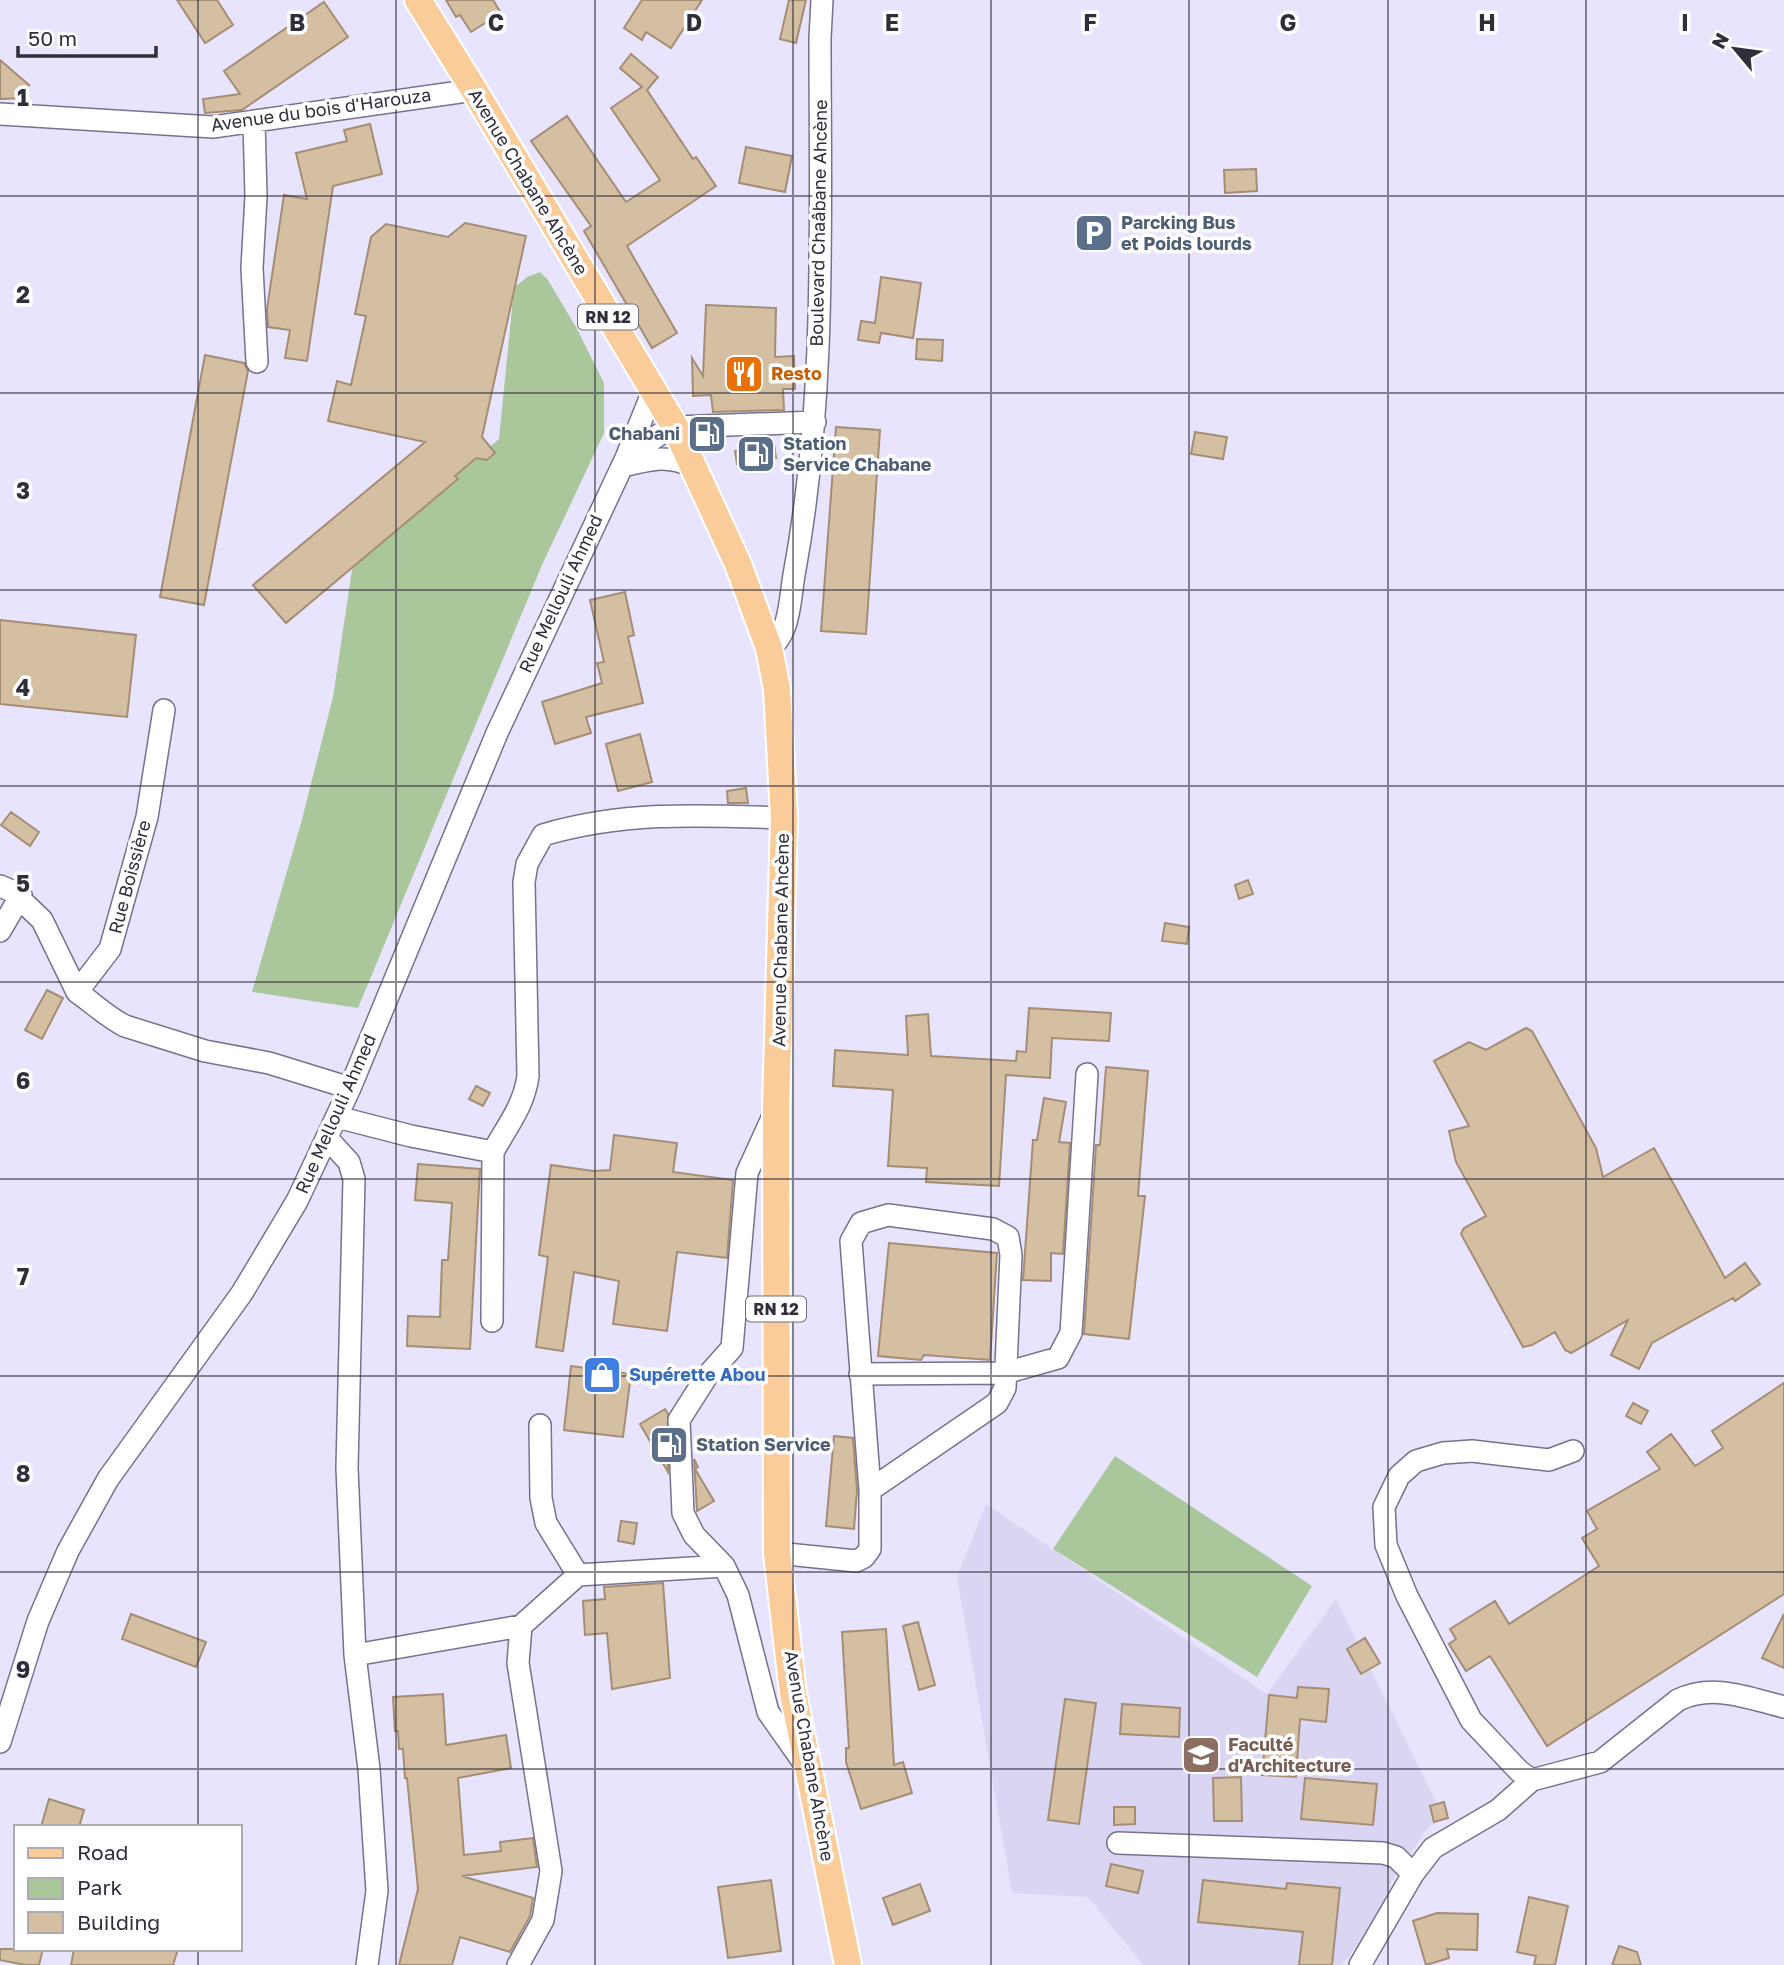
<svg xmlns="http://www.w3.org/2000/svg" width="1784" height="1965" font-family="'Golos Text',sans-serif">
<rect width="100%" height="100%" fill="#e9e4fe"/>
<path fill="#dbd5f4" d="M986,1504L1267,1694L1336,1599L1443,1816L1427,1829L1392,1881L1379,1915L1348,1958L1340,1965H1143L1088,1897L1012,1893L957,1577Z"/>
<path fill="#aac79b" d="M540,272L548,280L577,329L604,383V433L542,565L358,1008L252,992L301,823L333,697L353,563L499,439L514,288L527,277Z
M1115,1456L1312,1586L1257,1677L1053,1549Z"/>
<path fill="#d5bfa3" stroke="#a38e74" stroke-width="2" d="M177,0H217L233,25L205,43Z
M446,0H493L501,13L471,32L460,15L456,17Z
M642,0H702L671,48L646,32L642,40L624,28Z
M789,0H806L796,43L780,39Z
M324,2L348,37L242,110L205,113L203,99L240,94L224,71Z
M631,54L658,77L647,90L693,159L696,157L716,186L627,246L677,333L652,348L584,231L591,226L531,141L567,116L626,202L660,180L611,108L642,87L620,68Z
M0,60L29,85L22,98L0,99Z
M370,124L382,174L333,186L307,361L285,358L290,330L268,327L267,309L284,195L307,199L296,153L347,141L344,130Z
M746,147L792,156L785,192L739,183Z
M1256,169L1257,191L1225,193L1224,170Z
M465,223L526,236L482,437L495,453L487,460L476,458L455,476L458,479L286,623L253,585L425,442L328,421L337,381L351,385L366,316L355,314L371,237L386,224L448,237Z
M881,277L921,283L913,338L881,333L879,343L858,340L861,321L875,323Z
M706,305L776,308L775,357L794,356L795,389H783L784,410L713,412L711,395L693,396L692,358L703,376Z
M917,339L943,340L942,361L916,359Z
M205,355L244,363L248,371L204,605L160,597Z
M836,427L880,430L866,634L821,631Z
M1195,432L1227,437L1223,459L1191,454Z
M774,444L776,458L737,464L735,451Z
M625,592L634,635L628,637L643,703L586,717L591,733L555,744L542,702L602,683L597,663L604,662L590,600Z
M0,620L136,635L127,717L0,704Z
M640,734L652,782L618,791L606,744Z
M746,788L748,803H728L727,791Z
M11,812L39,832L30,846L1,825Z
M1248,880L1253,894L1239,899L1235,885Z
M1165,923L1189,927L1187,944L1162,941Z
M47,990L63,998L42,1039L25,1030Z
M1029,1008L1111,1013L1109,1041L1052,1038L1050,1078L1006,1075L999,1186L926,1182L927,1168L888,1166L893,1090L833,1086L835,1050L908,1055L906,1016L928,1014L931,1056L1016,1061L1017,1051L1026,1052Z
M1526,1028L1532,1031L1596,1148L1603,1177L1654,1148L1725,1278L1745,1263L1760,1284L1735,1301L1733,1298L1652,1343L1639,1369L1611,1355L1628,1320L1571,1353L1565,1350L1555,1332L1532,1345L1523,1347L1461,1234L1464,1228L1486,1216L1456,1162L1449,1131L1469,1126L1434,1061L1469,1042L1486,1050Z
M1106,1067L1148,1071L1138,1196H1145L1129,1339L1084,1334L1096,1145H1100Z
M476,1086L490,1093L483,1106L469,1099Z
M1044,1098L1066,1102L1059,1142L1070,1143L1063,1254L1051,1253V1281L1023,1280L1033,1140H1037Z
M614,1135L677,1143L673,1172L733,1180L727,1258L677,1252L667,1331L613,1324L619,1281L574,1272L563,1351L536,1347L548,1257L539,1255L551,1165L593,1171L610,1170Z
M418,1164L480,1169L470,1349L407,1346L408,1316L440,1317L442,1260H448L452,1203L415,1200Z
M889,1243L997,1253L990,1360L924,1355L921,1360L878,1356Z
M571,1366L631,1374L623,1437L564,1430Z
M1784,1383V1594L1547,1746L1490,1656L1466,1671L1449,1644L1456,1639L1450,1629L1495,1601L1509,1624L1599,1566L1582,1538L1597,1529L1587,1511L1660,1469L1647,1452L1671,1434L1695,1466L1723,1448L1712,1431Z
M1633,1403L1648,1411L1641,1424L1626,1416Z
M665,1409L668,1414V1472L640,1424Z
M834,1436L853,1438L857,1490L854,1529L826,1526Z
M694,1459L698,1467L695,1469L714,1501L697,1511Z
M621,1521L637,1523L634,1544L618,1541Z
M663,1583L670,1678L612,1689L607,1633L585,1635L583,1601L605,1599L604,1587Z
M131,1614L206,1642L196,1667L122,1639Z
M1784,1614V1668L1762,1658Z
M918,1622L935,1685L919,1690L903,1626Z
M886,1629L894,1765L903,1762L912,1793L861,1809L846,1762V1748H849L842,1632Z
M1365,1638L1380,1663L1361,1674L1347,1649Z
M1298,1687L1329,1689L1326,1722L1300,1719L1296,1777L1262,1775L1269,1695L1297,1698Z
M443,1694L446,1745L506,1735L511,1768L458,1778L464,1855L501,1851L500,1842L533,1838L537,1867L462,1876L533,1898L530,1916L510,1952L460,1937L452,1965H399L418,1889L407,1778H405L403,1749H399L398,1731H395L393,1697Z
M1065,1699L1096,1703L1079,1824L1048,1820Z
M1122,1704L1180,1708L1179,1737L1120,1734Z
M1241,1777L1242,1821H1214L1213,1778Z
M1305,1778L1377,1784L1373,1825L1301,1819Z
M49,1799L84,1810L79,1827H41Z
M1444,1802L1448,1818L1434,1822L1430,1806Z
M1114,1807H1135V1824L1114,1825Z
M1111,1864L1143,1871L1138,1893L1106,1886Z
M771,1880L781,1951L728,1958L718,1887Z
M1203,1880L1286,1889L1287,1883L1340,1888L1332,1965H1299L1303,1932L1198,1922Z
M920,1884L930,1911L893,1925L883,1898Z
M1529,1897L1568,1906L1555,1965H1534L1536,1956L1517,1952Z
M1437,1913L1478,1914L1477,1950L1447,1949L1449,1958L1426,1965L1413,1921Z
M1619,1946L1637,1952L1641,1965H1612Z
M0,1949H43L39,1965H25L0,1960Z
M74,1949H178L173,1965H71Z"/>
<g fill="none" stroke-linecap="round" stroke-linejoin="round">
<g stroke="#77718e" stroke-width="24">
<path id="minor" d="M0,114L213,127L474,90
M254,121L256,196L252,268L257,362
M626,458L666,430L675,427L815,422
M622,466C652,460 662,454 693,466
M769,648C790,635 790,598 794,575C827,398 820,217 820,38L822,0
M164,710L147,817L110,949L77,992C93,1003 107,1017 125,1026L205,1051L269,1063L350,1088
M0,886L21,895L20,899L42,920L77,992
M0,931L21,895
M774,1114L747,1173L732,1348L707,1376L679,1420L683,1513L694,1535L724,1566L738,1595L768,1712L806,1766
M337,1117L411,1136L493,1152C507,1126 524,1106 528,1076L524,882L527,864L543,835C624,811 701,815 784,818
M327,1138L349,1162L354,1179L347,1468L355,1655L369,1769L377,1891L367,1965
M888,1215L993,1229L1008,1237L1011,1255L1005,1388L997,1403L870,1490L851,1241L861,1223Z
M492,1321L493,1152
M860,1374L1005,1373L1058,1358L1071,1333L1087,1074
M540,1425L541,1498L546,1523L578,1575
M777,1553L856,1561L864,1557L870,1549V1490
M355,1655L521,1626
M0,1742L38,1621L68,1551L108,1479L242,1293L297,1201L350,1088L497,733L626,458L653,391
M1532,1780L1600,1762L1678,1700C1713,1683 1748,1698 1784,1707
M1118,1843L1383,1853L1396,1857L1413,1874
M518,1965L543,1920L551,1871L518,1663L521,1626L578,1575L724,1566
M1360,1965L1413,1874L1433,1848L1498,1810L1532,1780L1519,1771L1471,1720L1407,1596L1386,1545L1384,1507L1399,1476L1416,1461L1443,1453L1472,1451L1549,1460L1573,1451"/>
</g>
<g stroke="#fff" stroke-width="30">
<path id="major" d="M418,0L474,90L675,427L738,564L769,648L777,689L784,818L776,1109L777,1553L793,1693L848,1965"/>
</g>
<use href="#minor" stroke="#fff" stroke-width="21"/>
<use href="#major" stroke="#facc9a" stroke-width="26"/>
</g>
<path fill="none" stroke="#312e3b" stroke-width="2" stroke-opacity="0.55" d="M198,0V1827M396,0V1965M595,0V1965M793,0V1965M991,0V1965M1189,0V1965M1388,0V1965M1586,0V1965M0,196H1784M0,393H1784M0,590H1784M0,786H1784M0,982H1784M0,1179H1784M0,1376H1784M0,1572H1784M0,1769H1784M198,1949V1965"/>
<defs>
<g id="parking-square" transform="scale(2.0125)"><rect x="-9" y="-9" width="18" height="18" rx="4" fill="#5c6f8a" stroke="#fff"/><path d="M-3.5-5.5H1a3.5 3.5 0 0 1 0 7H-1V5.5H-3.5ZM-1-3.4V-.6H.8a1.4 1.4 0 0 0 0-2.8Z" fill="#fff"/></g>
<g id="restaurant-square" transform="scale(2.0125)"><rect x="-9" y="-9" width="18" height="18" rx="4" fill="#e8710a" stroke="#fff"/><path d="M-5-6h1v4h1v-4h1v4h1v-4h1v5L-1.5 .5V6h-2V.5L-5-1ZM5-6V6H3V1.5H1.5Q1.5-4 5-6Z" fill="#fff"/></g>
<g id="fuel-square" transform="scale(2.0125)"><rect x="-9" y="-9" width="18" height="18" rx="4" fill="#5c6f8a" stroke="#fff"/><path d="M-5.5-6h7V0h2V4h1.3V-2.5L3-4.5l.8-.8L6-3V5H2.5V1h-1V6h-7ZM-4.2-4.7v3.2H.2V-4.7Z" fill="#fff"/></g>
<g id="shop-square" transform="scale(2.0125)"><rect x="-9" y="-9" width="18" height="18" rx="4" fill="#3f7fe0" stroke="#fff"/><path d="M-5-2.5h2.3a2.7 3.5 0 0 1 5.4 0H5L5.5 6h-11ZM-1.5-2.5h3a1.5 2.3 0 0 0-3 0Z" fill="#fff"/></g>
<g id="university-square" transform="scale(2.0125)"><rect x="-9" y="-9" width="18" height="18" rx="4" fill="#8d6e63" stroke="#fff"/><path d="M0-5L7-2L0 1L-7-2ZM-4 1L0 2.5L4 1V4Q0 6-4 4Z" fill="#fff"/></g>
</defs>
<g fill-rule="evenodd">
<use href="#parking-square" x="1094" y="233"/>
<use href="#restaurant-square" x="744" y="374"/>
<use href="#fuel-square" x="707" y="434"/>
<use href="#fuel-square" x="756" y="454"/>
<use href="#shop-square" x="602" y="1375"/>
<use href="#fuel-square" x="669" y="1445"/>
<use href="#university-square" x="1201" y="1755"/>
</g>
<g text-anchor="middle" stroke-width="7" stroke-linejoin="round" paint-order="stroke">
<g fill="#fff" stroke="#6f6d76" stroke-width="2">
<rect x="578" y="304.5" width="60" height="25" rx="5"/>
<rect x="746" y="1296.5" width="60" height="25" rx="5"/>
</g>
<g font-size="16" font-weight="bold" fill="#312e3b">
<text x="608" y="323">RN 12</text>
<text x="776" y="1315">RN 12</text>
</g>
<g font-size="18" fill="#312e3b" stroke="#fff">
<text transform="translate(321 110) rotate(-8)" y="6">Avenue du bois d'Harouza</text>
<text transform="translate(528 182) rotate(59)" y="6">Avenue Chabane Ahcène</text>
<text transform="translate(819 223) rotate(-89)" y="6">Boulevard Chaâbane Ahcène</text>
<text transform="translate(561 594) rotate(-65)" y="6">Rue Mellouli Ahmed</text>
<text transform="translate(130 877) rotate(-75)" y="6">Rue Boissière</text>
<text transform="translate(781 940) rotate(-89)" y="6">Avenue Chabane Ahcène</text>
<text transform="translate(336 1114) rotate(-66)" y="6">Rue Mellouli Ahmed</text>
<text transform="translate(809 1756) rotate(80)" y="6">Avenue Chabane Ahcène</text>
</g>
<g font-size="18" font-weight="bold" fill="#4e5e75" stroke="#fff" text-anchor="start">
<text x="1121" y="229">Parcking Bus<tspan x="1121" dy="21">et Poids lourds</tspan></text>
<text x="680" y="440" text-anchor="end">Chabani</text>
<text x="783" y="450">Station<tspan x="783" dy="21">Service Chabane</tspan></text>
<text x="696" y="1451">Station Service</text>
</g>
<g font-size="18" font-weight="bold" fill="#c56008" stroke="#fff" text-anchor="start">
<text x="771" y="380">Resto</text>
</g>
<g font-size="18" font-weight="bold" fill="#366cbe" stroke="#fff" text-anchor="start">
<text x="629" y="1381">Supérette Abou</text>
</g>
<g font-size="18" font-weight="bold" fill="#785e54" stroke="#fff" text-anchor="start">
<text x="1228" y="1751">Faculté<tspan x="1228" dy="21">d'Architecture</tspan></text>
</g>
</g>
<g font-size="23" text-anchor="middle" font-weight="bold" fill="#312e3b" stroke="#fff" stroke-width="7" stroke-linejoin="round" paint-order="stroke">
<text x="297" y="31">B</text>
<text x="496" y="31">C</text>
<text x="694" y="31">D</text>
<text x="892" y="31">E</text>
<text x="1090" y="31">F</text>
<text x="1288" y="31">G</text>
<text x="1487" y="31">H</text>
<text x="1685" y="31">I</text>
<text x="23" y="106">1</text>
<text x="23" y="303">2</text>
<text x="23" y="499">3</text>
<text x="23" y="696">4</text>
<text x="23" y="892">5</text>
<text x="23" y="1089">6</text>
<text x="23" y="1285">7</text>
<text x="23" y="1482">8</text>
<text x="23" y="1678">9</text>
</g>
<rect x="14" y="1825" width="228" height="126" fill="#ffffff" stroke="#adabb1" stroke-width="2"/>
<rect x="28" y="1848" width="35" height="10" fill="#facc9a" stroke="#adabb1" stroke-width="2"/>
<text x="77" y="1860" font-size="21" fill="#312e3b">Road</text>
<rect x="28" y="1878" width="35" height="21" fill="#aac79b" stroke="#adabb1" stroke-width="2"/>
<text x="77" y="1895" font-size="21" fill="#312e3b">Park</text>
<rect x="28" y="1912" width="35" height="21" fill="#d5bfa3" stroke="#adabb1" stroke-width="2"/>
<text x="77" y="1930" font-size="21" fill="#312e3b">Building</text>
<g transform="translate(1735 49) rotate(299)" stroke="#ffffff" stroke-width="5" paint-order="stroke">
<path d="M0-5L12 26L0 18L-12 26Z" fill="#312e3b"/>
<text y="-10" font-size="19" font-weight="bold" text-anchor="middle" fill="#312e3b">N</text>
</g>
<path d="M18 46v10h138v-10" fill="none" stroke="#312e3b" stroke-width="3.5"/>
<text x="28" y="46" font-size="21" fill="#312e3b" stroke="#ffffff" stroke-width="5" paint-order="stroke">50 m</text>
</svg>
